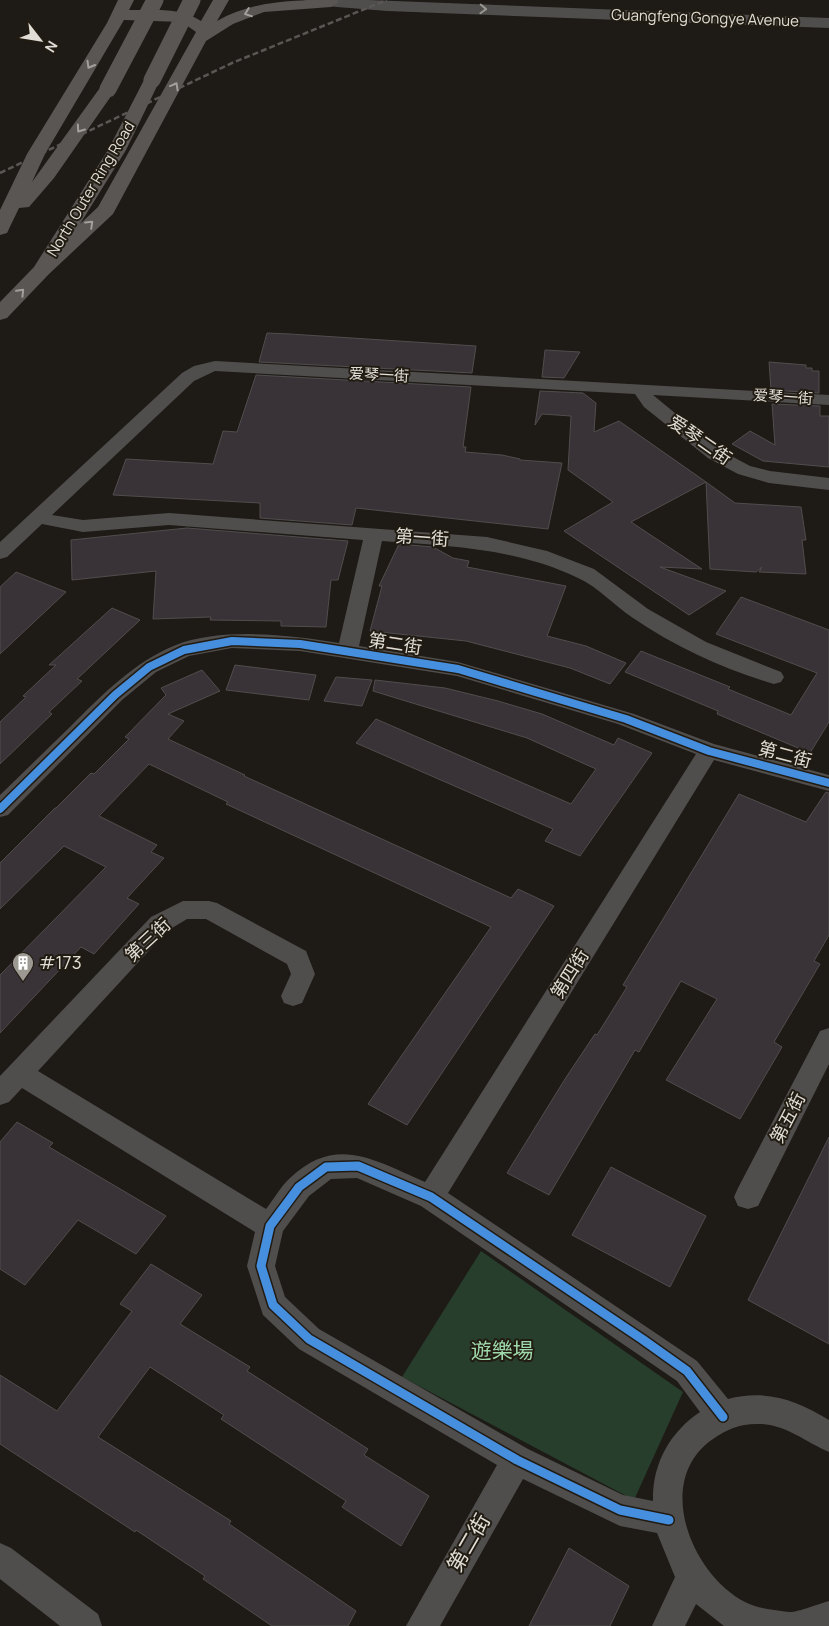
<svg xmlns="http://www.w3.org/2000/svg" width="829" height="1626" font-family="Manrope,'Noto Sans SC',sans-serif">
<rect width="100%" height="100%" fill="#1e1a16"/>
<path fill="#273e2c" d="M481,1251L683,1392L634,1500L402,1377Z"/>
<path fill="#393337" stroke="#504d4d" d="M267,333L290,334L476,346L472,373L259,362Z
M545,350L580,352L564,378L542,377Z
M769,362L806,365V368H812V371H819V393L771,390Z
M256,375L471,387L463,447H466L465,452L502,455L520,459V460L562,463L548,529L356,508L352,525L260,518V503L113,495L126,459L213,464L223,431L237,432Z
M540,391L583,393L596,403L594,432L619,421L706,482L631,522L702,569L660,567L726,591L689,615L564,531L613,502L568,470L571,416L542,414L535,425Z
M772,404L820,406V416H829V467L763,461L732,444L750,431L775,445Z
M706,482L735,503L801,507L806,540H802L806,574L759,572L762,567L756,572L710,569Z
M187,528L348,541L338,580H331L326,627L281,626V621L210,620L211,617L153,619L156,571L72,580L71,540Z
M399,544L433,547L453,558L469,561L467,567L566,586L547,636L586,646L626,663L610,684L570,668L466,641L370,631L382,586H379Z
M16,572L66,592L0,654V587Z
M741,597L829,630V722L810,753L717,714L718,711L625,672L641,651L730,687L728,689L791,715L817,673L716,634Z
M112,608L140,620L77,679L82,681L49,712L52,714L0,764V722L26,697L23,696L56,665H49Z
M235,665L316,675L309,700L226,690Z
M202,670L220,691L168,714L184,721L168,739L245,775L244,776L511,898L518,889L554,906L407,1125L368,1104L491,927L226,804L228,802L149,764L99,816L157,845L151,852L164,858L127,898L139,904L94,954L81,947L0,1033V975L106,867L64,846L0,909V863L55,808H56L91,773L94,774L129,739L125,737L166,695L161,688Z
M336,677L372,680L362,706L324,701Z
M375,680L445,688L498,701L542,714L614,745L618,738L652,753L580,856L545,841L553,829L356,743L376,719L571,804L596,769L527,738L373,691Z
M826,792L829,793V935L814,961L820,964L774,1042L782,1047L740,1119L666,1080L717,999L681,981L639,1052L635,1050L549,1195L507,1173L565,1079L595,1034L597,1035L627,987L623,985L739,794L806,822Z
M17,1122L53,1143L49,1147L166,1216L136,1254L78,1220L25,1285L0,1269V1142Z
M829,1137V1344L748,1300Z
M611,1167L706,1216L670,1287L572,1235Z
M151,1264L202,1295L180,1324L250,1367L247,1371L368,1449L364,1455L429,1496L401,1546L342,1507L346,1501L221,1419L224,1415L150,1367L98,1437L231,1521L229,1524L356,1611L348,1626H272L203,1579L205,1576L136,1530L135,1532L0,1444V1375L57,1411L132,1311L120,1304Z
M569,1548L629,1586L610,1626H529Z"/>
<g fill="none" stroke-linecap="round" stroke-linejoin="round">
<path fill="#504e4d" fill-rule="evenodd" d="M215,361L829,395V405L653,395L720,450L750,466L770,471L829,478V490L769,483L738,474L708,458L644,407L635,394L215,371L194,381L52,515L83,520L169,513L487,537L547,551L594,569L648,609L706,642L781,672L784,677L781,682L774,684C726,670 675,647 633,618C615,606 598,587 578,578C516,548 449,546 382,541L359,646L458,662L634,714L714,744L829,775V791L714,760L448,1193L697,1361L728,1399C765,1389 797,1400 829,1420V1452C805,1442 787,1425 760,1424C742,1423 727,1429 713,1439C653,1480 691,1574 745,1602C758,1609 776,1610 789,1612C796,1613 821,1603 829,1601V1626H724L696,1604L685,1626H652L675,1577L657,1533L620,1526L523,1479L440,1626H406L497,1465L299,1349L263,1315L247,1266L255,1232L22,1088L9,1102L0,1105V1076L151,917L183,901H209L217,903L306,951L315,974L302,1003L293,1006L284,1003L281,996L291,974L287,964L206,919H187L167,931L38,1071L266,1209C274,1199 281,1186 290,1178C337,1134 375,1161 425,1182L696,754L618,724L457,676L300,651L232,648L189,656L156,672L122,700L8,815L0,817V795C24,772 47,749 71,726C103,694 134,662 176,645C223,627 290,635 339,643L363,540L169,525L83,532L42,524L7,557L0,559V542L182,373L194,366ZM357,1178L421,1206L677,1381L700,1412C670,1432 652,1464 653,1501L623,1495L528,1449L319,1329L285,1297L275,1266L283,1231L309,1196L331,1179Z
M829,1028V1064L758,1206L748,1209L738,1206L734,1197L738,1188L820,1031Z
M0,1543L11,1548L98,1614L102,1626H60L0,1579Z"/>
<path fill="#504e4d" fill-rule="evenodd" d="M304,0H369L829,18V28L387,11L312,5Z"/>
<path fill="#595654" fill-rule="evenodd" d="M118,0H134L129,10C153,10 180,7 201,21L213,0H229L217,21C253,0 297,0 337,0L339,2L331,7L264,12L233,24L206,41L113,214L49,274L7,318L0,320V302L34,267L108,150L144,80L152,75L158,77L160,80L126,150L80,224L98,207L196,32L182,22L124,20L45,154L32,182L102,85H114L116,89L54,178L29,207L19,208L7,233L0,235V210L27,154L107,23Z"/>
<path stroke="#5a5653" stroke-width="2.5" stroke-dasharray="6 3" stroke-linecap="butt" d="M0,173L232,63L387,0"/>
<path stroke="#595654" stroke-width="17" d="M152,80L192,0
M108,89L155,0"/>
<g stroke="#211b12" stroke-width="11">
<path id="cycleway-far1" d="M0,809L115,695L149,667L184,650L232,641L300,644L458,669L626,719L709,751L829,783"/>
</g>
<g stroke="#211b12" stroke-width="12">
<path id="cycleway" d="M669,1520L620,1510L517,1460L309,1339L273,1305L261,1266L270,1226L299,1187L326,1167L358,1166L431,1197L642,1339L687,1371L723,1417"/>
</g>
<use href="#cycleway-far1" stroke="#468fdf" stroke-width="8"/>
<use href="#cycleway" stroke="#468fdf" stroke-width="9"/>
</g>
<defs><path id="oneway-chevron" d="M-2-3.5L2.5 0L-2 3.5" fill="none" stroke-width="1.6" stroke-linecap="round" stroke-linejoin="round" transform="scale(1.25)"/></defs>
<use stroke="#989692" href="#oneway-chevron" transform="translate(483 9) rotate(2)"/>
<g stroke="#a3a09c">
<use href="#oneway-chevron" transform="translate(248 13) rotate(159)"/>
<use href="#oneway-chevron" transform="translate(90 65) rotate(120)"/>
<use href="#oneway-chevron" transform="translate(175 86) rotate(-61)"/>
<use href="#oneway-chevron" transform="translate(80 129) rotate(125)"/>
<use href="#oneway-chevron" transform="translate(90 224) rotate(-44)"/>
<use href="#oneway-chevron" transform="translate(21 292) rotate(-46)"/>
</g>
<defs>
<g id="building-pin" transform="scale(1.125)"><path d="M0 17L-7.5 6A9.5 9.5 0 1 1 7.5 6Z" fill="#9c9993" stroke="#211b12"/><path d="M-4-6H4V6H1V3H-1V6H-4ZM-2.5-4.3h1.7v1.8h-1.7ZM.8-4.3h1.7v1.8H.8ZM-2.5-1h1.7V.8h-1.7ZM.8-1h1.7V.8H.8Z" fill="#fff"/></g>
</defs>
<g fill-rule="evenodd">
<use href="#building-pin" x="23" y="963"/>
</g>
<g text-anchor="middle" stroke-width="4" stroke-linejoin="round" paint-order="stroke">
<g font-size="15" fill="#e0ddd6" stroke="#211b12">
<text transform="translate(705 18) rotate(2)" y="5">Guangfeng Gongye Avenue</text>
<text transform="translate(91 189) rotate(-59)" y="5">North Outer Ring Road</text>
<text transform="translate(379 375) rotate(3)" y="5">爱琴一街</text>
<text transform="translate(783 397) rotate(4)" y="5">爱琴一街</text>
</g>
<g font-size="18" fill="#e0ddd6" stroke="#211b12">
<text transform="translate(700 440) rotate(35)" y="6">爱琴二街</text>
<text transform="translate(422 538) rotate(4)" y="6">第一街</text>
<text transform="translate(395 644) rotate(9)" y="6">第二街</text>
<text transform="translate(785 755) rotate(15)" y="6">第二街</text>
<text transform="translate(148 940) rotate(-43)" y="6">第三街</text>
<text transform="translate(570 974) rotate(-58)" y="6">第四街</text>
<text transform="translate(788 1118) rotate(-63)" y="6">第五街</text>
</g>
<g font-size="18" fill="#e0ddd6" stroke="#211b12" text-anchor="start">
<text x="39" y="969">#173</text>
</g>
<g font-size="21" fill="#9ed9ab" stroke="#211b12">
<text x="502" y="1358">遊樂場</text>
</g>
<g font-size="21" fill="#e0ddd6" stroke="#211b12">
<text transform="translate(469 1543) rotate(-60)" y="7">第二街</text>
</g>
</g>
<g transform="translate(40 40) rotate(121)" stroke="#211b12" stroke-width="4" paint-order="stroke">
<path d="M0-4L9 19L0 12L-9 19Z" fill="#e0ddd6"/>
<text y="-8" font-size="14" font-weight="bold" text-anchor="middle" fill="#e0ddd6">N</text>
</g>
</svg>
